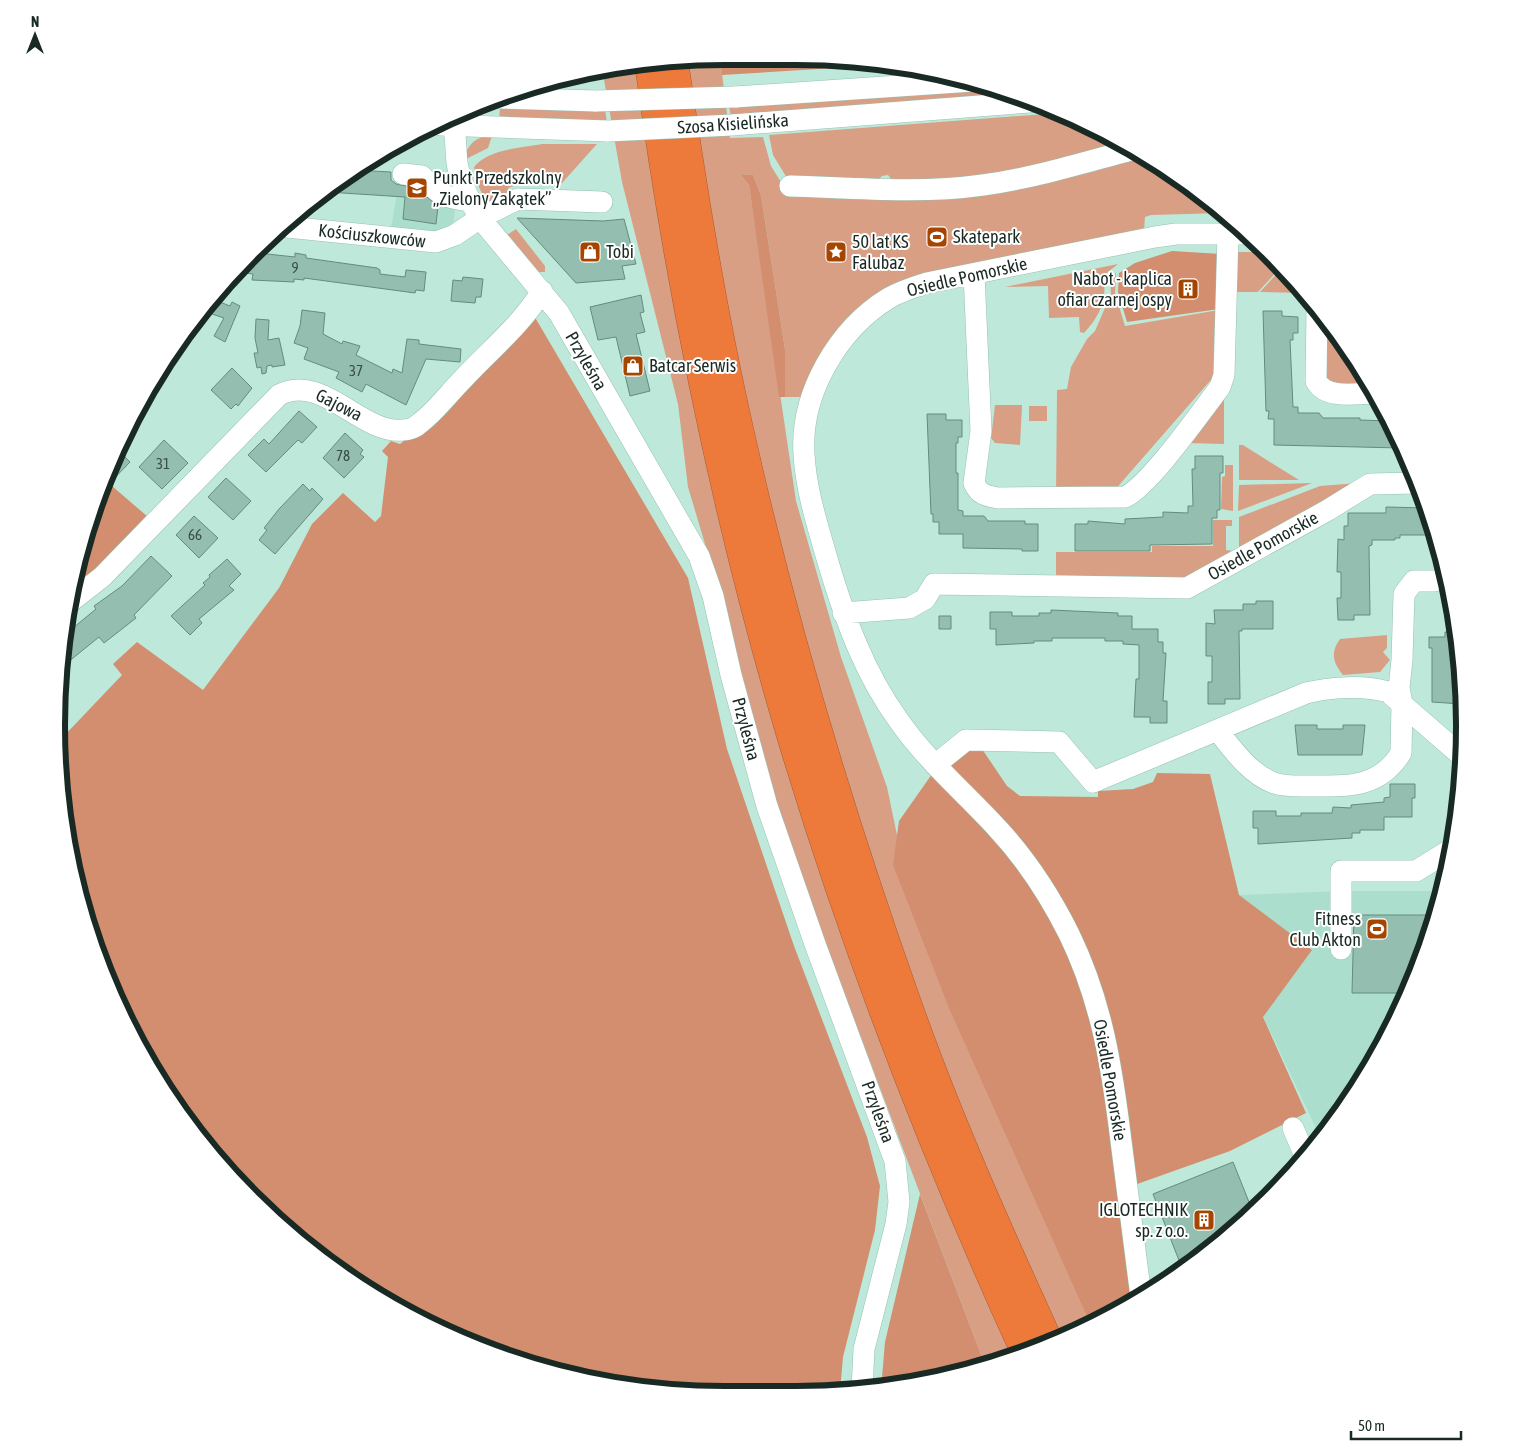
<svg xmlns="http://www.w3.org/2000/svg" width="1521" height="1451" font-family="'Asap Condensed',sans-serif">
<rect width="100%" height="100%" fill="#bee9da"/>
<path fill="#abdecd" d="M401,172L455,209L453,226L439,234L391,228Z
M1341,891H1443L1396,1022L1321,1139L1263,1016L1239,895Z"/>
<path fill="#d89f85" d="M720,57L730,138L763,137L771,166L784,187L1088,173L1143,157L1203,195L1223,213L1151,215L1145,217L1144,231L905,280L812,370L801,397H785V349L761,195L753,175L740,174L749,185L796,501L841,657L887,787L897,835L1101,1318L1010,1359L985,1365L795,864L737,672L714,574L688,487L678,404L622,182L602,68Z
M989,87L1013,96L731,117L729,106Z
M500,106L605,109L607,123L499,122Z
M1059,113L1092,125L1124,145L955,183L891,179L888,175L882,176L879,179L787,178L773,155L769,135Z
M492,136L488,148L464,160C467,144 476,136 492,136Z
M542,144H597L562,183L526,182L508,188L510,194L489,208L477,183L474,167C488,149 521,148 542,144Z
M516,229L545,266V272H536L504,237Z
M1232,252H1264L1281,267L1258,292H1235Z
M1118,264L1103,276C1108,298 1100,316 1084,333L1080,332L1079,317L1049,318L1048,286L1005,287Z
M1282,268L1289,275V284H1298L1305,293L1260,292Z
M1116,273L1115,293L1125,326L1219,310L1216,374L1113,492L1056,496L1057,390L1067,389L1071,367L1087,339L1095,331L1111,294L1110,278Z
M1324,320L1370,384L1325,383Z
M1224,393V444L1187,443Z
M995,405H1022L1020,445L995,443L991,438Z
M1029,406H1047V421H1029Z
M1239,445H1243L1299,480H1239Z
M1225,465H1233V511L1221,509L1222,477L1225,476Z
M1312,483L1238,511L1239,485Z
M1358,483L1239,554V517L1320,486Z
M1213,520H1232V526H1226V550L1233,551L1194,580L1056,576V552H1152V546H1213Z
M1387,635V648L1383,652L1390,660L1380,672L1343,675C1333,662 1330,653 1340,639Z"/>
<path fill="#d28e6e" d="M720,57L840,58L882,65L722,75Z
M740,174L753,175L761,195L785,349V397H779L749,185Z
M1172,251L1221,254L1219,309L1127,322L1118,292L1119,273L1135,263Z
M533,314L688,578L727,749L794,946L867,1137L880,1186L875,1230L843,1357L840,1391L725,1395L595,1382L469,1344L353,1282L223,1167L146,1060L92,941L62,813V738L122,675L113,664L137,642L203,690L279,588L312,524L343,493L375,522L381,516L388,457L382,451L391,441L400,444L431,419Z
M105,480L148,517L96,569L74,586L92,511Z
M980,746L1007,786L1020,796L1098,797V791L1133,789L1153,782L1157,773L1210,774L1239,895L1312,950L1263,1017L1306,1113L1230,1151L1126,1188L1141,1297L1130,1305L1090,1323L949,1008L893,865L899,821L937,767L950,756Z
M920,1194L985,1365L881,1389L885,1342Z"/>
<path fill="#94beaf" stroke="#638c7e" d="M353,170L391,172V180L396,184L416,188L438,206L436,224L403,219L405,197L327,192Z
M517,218L603,221L624,219L636,264L622,266L625,279L576,283Z
M258,253L295,257V253L306,255V258L377,268L380,270V274L405,277L406,270L426,272L424,291L416,290L415,293L304,278V280L294,279V282L252,280L253,274L245,273L246,263Z
M463,277L483,279L481,297H476L475,303L451,301L453,280L462,281Z
M641,295L644,312L640,313L645,332L636,334L650,391L630,396L616,337L598,340L590,307Z
M212,299L230,306L232,302L240,306L225,342L214,336L224,318L203,311Z
M302,310L325,313L323,334L342,344L343,341L360,346L356,355L392,373L393,369L402,373L407,339L419,340V344L461,349L460,362L426,359L406,405L366,384L362,392L336,378L339,372L304,359L308,348L294,343L300,326Z
M1263,311H1282V316L1298,317V333H1293V340H1290L1293,407H1298V413H1319L1323,418H1360V420L1389,421L1401,448L1274,445V419H1268L1269,411H1266Z
M256,319L269,320L268,340L279,338L285,365L272,367V365L267,366L266,373L262,374L261,367L257,368L254,353H258L255,338Z
M232,368L252,388L238,406L236,404L231,409L211,390Z
M299,411L317,427L302,443L298,440L266,472L248,455L264,439L269,444Z
M927,414H946V420H962V437H958V443H956V473H958V510L963,511V516H984L988,521H1025V524H1038V551H1022V549L963,548V534H939V522H933V514H931Z
M345,433L363,450L360,454L364,457L344,478L323,458Z
M164,440L188,463L162,489L139,467Z
M122,454L130,462L102,491L113,463Z
M1195,456H1223V473H1220V510H1217V518H1212V544L1150,545V551H1075V524H1088V521L1125,524V519L1163,517V512L1188,513V506H1193L1192,469H1195Z
M226,478L251,501L233,520L208,497Z
M303,484L310,491L312,488L323,499L275,554L259,540L267,530L264,528L279,509Z
M1386,507L1428,508L1435,535H1400V538H1395V540H1372V545L1369,546L1370,615H1354V620H1338L1337,598H1341V572H1337L1338,539L1344,540V526H1348V513H1386Z
M194,516L218,538L199,558L176,535Z
M151,556L172,576L134,615L136,618L104,643L99,637L62,667V637L96,609L94,606L122,586Z
M227,559L241,574L229,586L234,590L199,619L202,623L190,635L171,616L205,585L203,583L210,577L209,575Z
M1256,601H1273V629H1242V631H1239L1240,699H1225V704H1208V682H1212V656H1206V623L1215,624L1214,610H1243V604H1256Z
M1051,610L1118,613V616H1132V629H1158V642H1163V653H1166L1163,701H1167V723H1150V717H1134L1136,679H1139V645L1123,644V641H1105V638H1052V641H1034V643L996,645V629H990V612H1012V616H1039V613H1051Z
M939,616H951V629H939Z
M1445,632H1458L1459,638L1458,682H1460L1461,704L1432,702V648H1429V637H1445Z
M1295,725H1317V729H1343V725H1365L1362,755H1298Z
M1390,784H1415V798H1412V817H1384V830H1360V833H1352V838L1258,844V828H1253V811H1276V816H1301V813H1332L1333,807L1351,808V805L1384,802V798L1390,797Z
M1354,915H1433V922L1407,993H1352Z
M1233,1162L1253,1212L1237,1229L1182,1268L1153,1194Z"/>
<g fill="none" stroke-linecap="round" stroke-linejoin="round">
<g stroke="#96c1b2" stroke-width="22">
<path id="minor" d="M735,97L973,81
M499,98L596,101
M448,119C459,132 454,151 458,168C462,186 470,202 480,218L559,313L699,556L713,596L731,675L767,806L815,944L895,1161L899,1202L896,1224L864,1349L862,1390
M441,125L608,131
M732,125L1030,102
M454,126L468,111L477,105
M403,174L422,176C439,196 444,197 470,201
M790,186C854,188 920,194 983,185C1034,178 1082,163 1131,150
M287,227L436,242L455,235L480,218L518,199L602,202
M974,274L981,431L974,483C979,495 987,496 998,498L1125,497C1150,485 1200,413 1220,387L1224,375L1228,234
M1317,309L1316,381C1326,400 1357,393 1376,393
M70,602L102,577L279,395C322,372 362,435 403,430C409,430 416,427 420,423C436,411 449,393 463,379C489,351 522,324 542,291
M843,613L909,608L925,599L934,584L1187,588L1328,510L1370,484L1417,483
M1218,731C1233,750 1250,774 1274,783C1285,787 1300,786 1312,786C1349,786 1379,788 1401,753L1402,704L1399,688L1402,660L1404,594L1414,581H1434
M935,765L966,740L1059,742L1093,782L1306,693C1331,687 1364,685 1388,692L1463,757
M1341,949V871H1416L1450,850
M1293,1128L1305,1156
M1141,1297C1134,1245 1128,1193 1121,1141C1112,1067 1102,1002 1069,934C1050,896 1026,859 997,828C964,792 927,761 899,721C864,673 845,619 828,562C818,527 806,491 804,454C800,394 838,329 889,298C901,291 914,287 927,283L1155,237L1176,234H1245"/>
</g>
<g stroke="#a35e33" stroke-width="29">
<path id="highway" d="M674,61C691,177 709,292 734,406C778,608 837,806 906,1000C947,1117 998,1230 1049,1342
M649,64C680,292 726,518 792,739C855,949 934,1153 1025,1352"/>
</g>
<use href="#minor" stroke="#fff" stroke-width="21"/>
<use href="#highway" stroke="#ed7a3b" stroke-width="28"/>
<g stroke="#96c1b2" stroke-width="22" stroke-linecap="butt">
<path id="minor-bridge" d="M596,101L735,97
M608,131L732,125"/>
</g>
<use href="#minor-bridge" stroke="#fff" stroke-width="21"/>
</g>
<defs>
<g id="school-square" transform="scale(1.125)"><rect x="-9" y="-9" width="18" height="18" rx="4" fill="#a64500" stroke="#fff"/><path d="M0-5L7-2L0 1L-7-2ZM-4 1L0 2.5L4 1V4Q0 6-4 4Z" fill="#fff"/></g>
<g id="stadium-square" transform="scale(1.125)"><rect x="-9" y="-9" width="18" height="18" rx="4" fill="#a64500" stroke="#fff"/><path d="M0-5a6.5 5 0 1 0 0 10a6.5 5 0 1 0 0-10ZM-3.5-1.8h7v3.6h-7Z" fill="#fff"/></g>
<g id="shop-square" transform="scale(1.125)"><rect x="-9" y="-9" width="18" height="18" rx="4" fill="#a64500" stroke="#fff"/><path d="M-5-2.5h2.3a2.7 3.5 0 0 1 5.4 0H5L5.5 6h-11ZM-1.5-2.5h3a1.5 2.3 0 0 0-3 0Z" fill="#fff"/></g>
<g id="sight-square" transform="scale(1.125)"><rect x="-9" y="-9" width="18" height="18" rx="4" fill="#a64500" stroke="#fff"/><path d="M0-6L1.8-2.2L6-1.7L2.9 1.2L3.7 5.4L0 3.3L-3.7 5.4L-2.9 1.2L-6-1.7L-1.8-2.2Z" fill="#fff"/></g>
<g id="building-square" transform="scale(1.125)"><rect x="-9" y="-9" width="18" height="18" rx="4" fill="#a64500" stroke="#fff"/><path d="M-4-6H4V6H1V3H-1V6H-4ZM-2.5-4.3h1.7v1.8h-1.7ZM.8-4.3h1.7v1.8H.8ZM-2.5-1h1.7V.8h-1.7ZM.8-1h1.7V.8H.8Z" fill="#fff"/></g>
</defs>
<g fill-rule="evenodd">
<use href="#school-square" x="417" y="188"/>
<use href="#stadium-square" x="937" y="237"/>
<use href="#shop-square" x="590" y="252"/>
<use href="#sight-square" x="836" y="252"/>
<use href="#building-square" x="1188" y="289"/>
<use href="#shop-square" x="633" y="366"/>
<use href="#stadium-square" x="1377" y="929"/>
<use href="#building-square" x="1204" y="1220"/>
</g>
<g text-anchor="middle" stroke-width="4" stroke-linejoin="round" paint-order="stroke">
<g font-size="15" fill="#384e47">
<text x="295" y="273">9</text>
<text x="356" y="376">37</text>
<text x="343" y="461">78</text>
<text x="163" y="469">31</text>
<text x="195" y="540">66</text>
</g>
<g font-size="18" fill="#192924" stroke="#fff">
<text transform="translate(733 124) rotate(-4)" y="6">Szosa Kisielińska</text>
<text transform="translate(372 236) rotate(6)" y="6">Kościuszkowców</text>
<text transform="translate(967 277) rotate(-13)" y="6">Osiedle Pomorskie</text>
<text transform="translate(586 361) rotate(60)" y="6">Przyleśna</text>
<text transform="translate(339 405) rotate(27)" y="6">Gajowa</text>
<text transform="translate(1263 546) rotate(-29)" y="6">Osiedle Pomorskie</text>
<text transform="translate(746 729) rotate(75)" y="6">Przyleśna</text>
<text transform="translate(1110 1080) rotate(80)" y="6">Osiedle Pomorskie</text>
<text transform="translate(878 1112) rotate(70)" y="6">Przyleśna</text>
</g>
<g font-size="18" fill="#192924" stroke="#fff" text-anchor="start">
<text x="433" y="184">Punkt Przedszkolny<tspan x="433" dy="21">„Zielony Zakątek”</tspan></text>
<text x="953" y="243">Skatepark</text>
<text x="852" y="248">50 lat KS<tspan x="852" dy="21">Falubaz</tspan></text>
<text x="606" y="258">Tobi</text>
<text x="1172" y="285" text-anchor="end">Nabot - kaplica<tspan x="1172" dy="21">ofiar czarnej ospy</tspan></text>
<text x="649" y="372">Batcar Serwis</text>
<text x="1361" y="925" text-anchor="end">Fitness<tspan x="1361" dy="21">Club Akton</tspan></text>
<text x="1188" y="1216" text-anchor="end">IGLOTECHNIK<tspan x="1188" dy="21">sp. z o.o.</tspan></text>
</g>
</g>
<path d="M0 0H1521V1451H0ZM725 65H796A660 660 0 0 1 1456 725V726A660 660 0 0 1 796 1386H725A660 660 0 0 1 65 726V725A660 660 0 0 1 725 65Z" fill="#fff" fill-rule="evenodd"/>
<path fill="none" stroke="#192924" stroke-width="6" d="M725 65H796A660 660 0 0 1 1456 725V726A660 660 0 0 1 796 1386H725A660 660 0 0 1 65 726V725A660 660 0 0 1 725 65Z"/>
<g transform="translate(35 35)" stroke="#ffffff" stroke-width="4" paint-order="stroke">
<path d="M0-4L9 19L0 12L-9 19Z" fill="#192924"/>
<text y="-8" font-size="14" font-weight="bold" text-anchor="middle" fill="#192924">N</text>
</g>
<path d="M1351 1431v8h110v-8" fill="none" stroke="#192924" stroke-width="2.5"/>
<text x="1358" y="1431" font-size="15" fill="#192924" stroke="#ffffff" stroke-width="4" paint-order="stroke">50 m</text>
</svg>
